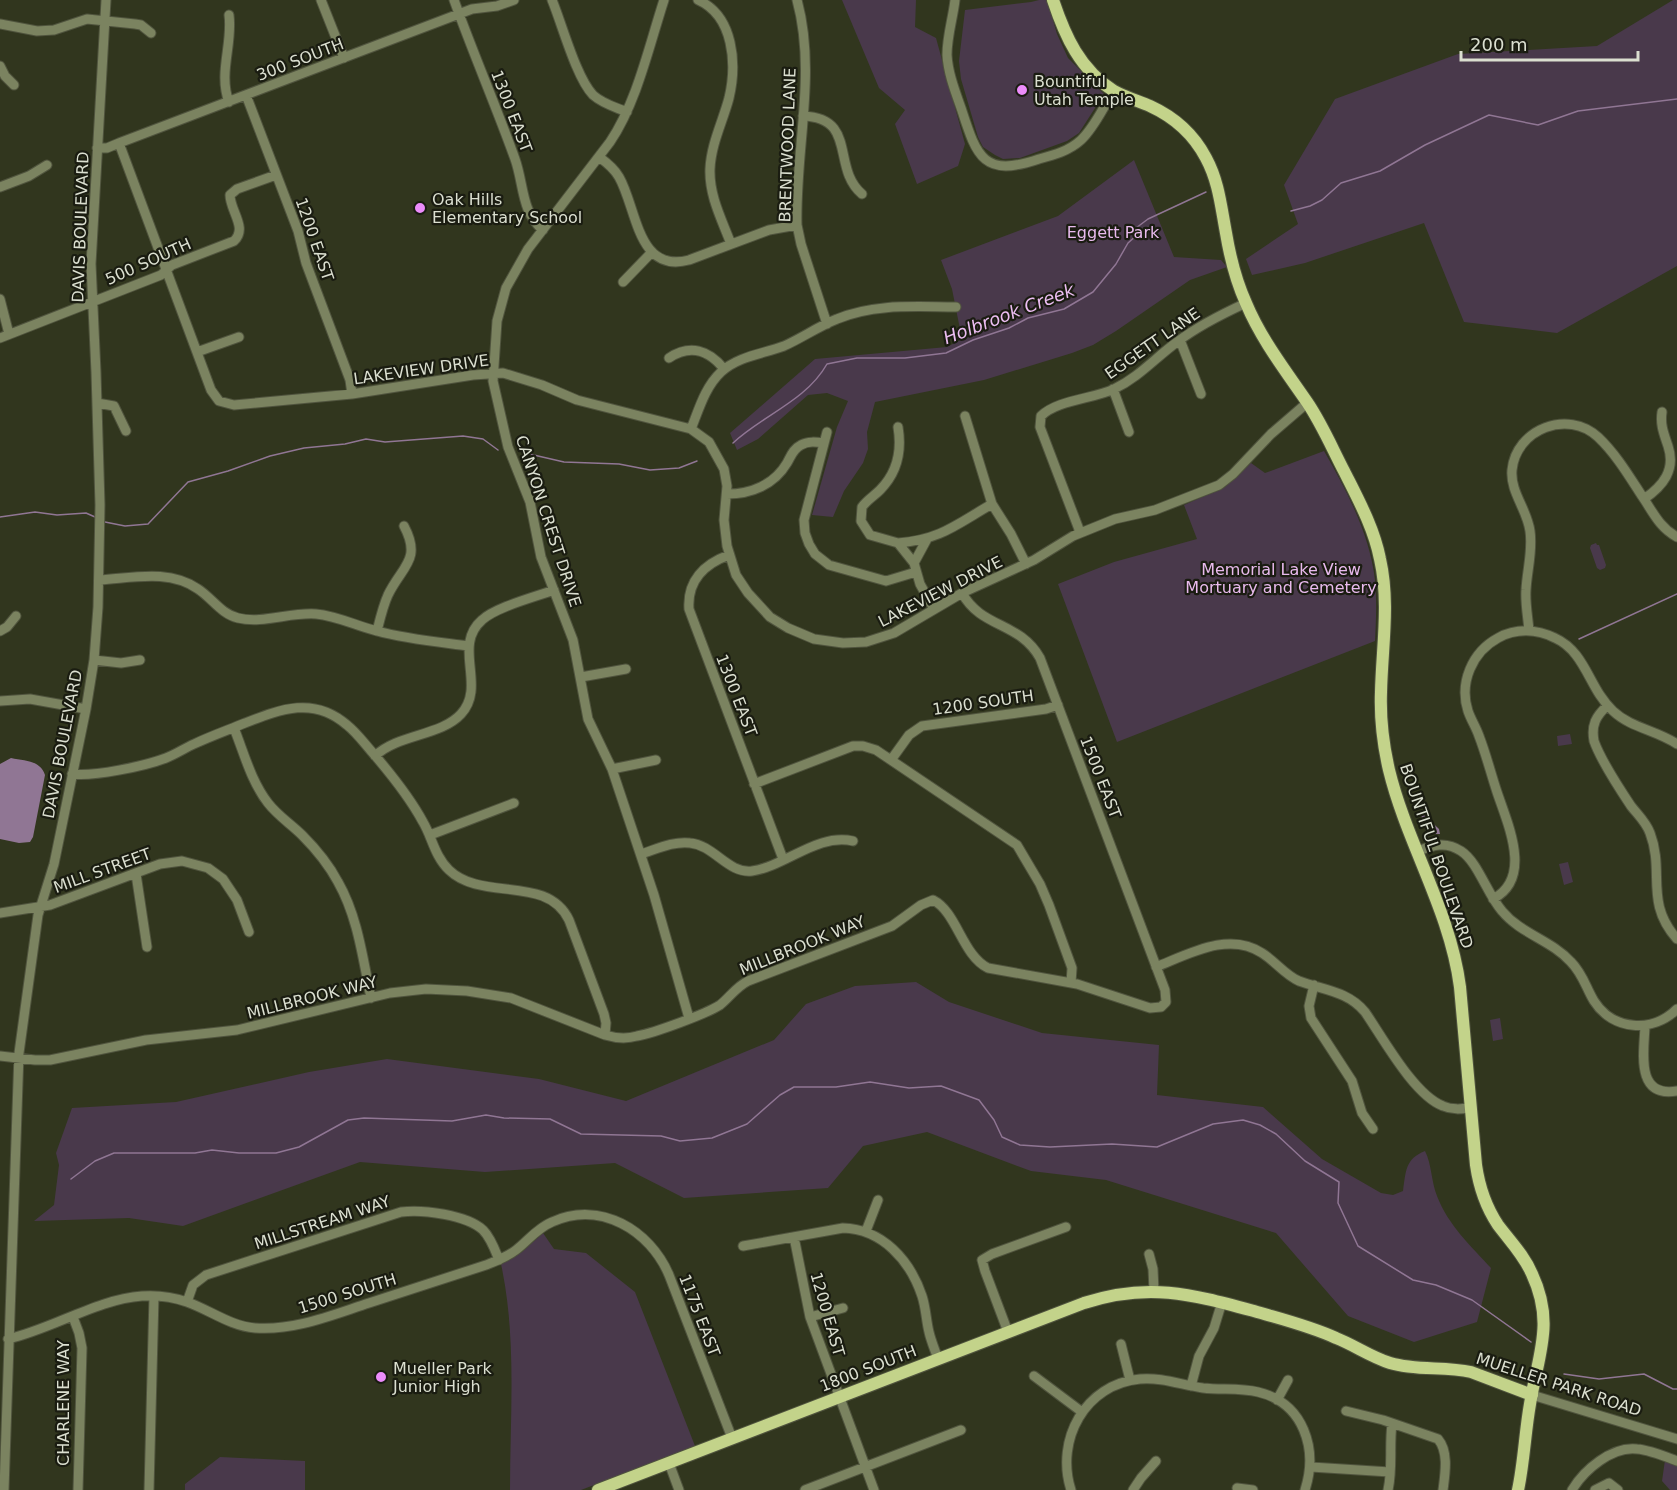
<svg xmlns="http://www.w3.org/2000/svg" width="1677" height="1490" font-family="'DejaVu Sans',sans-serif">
<rect width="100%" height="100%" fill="#31361e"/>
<path fill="#49394b" d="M842,0H916L915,27L936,38L965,144L958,166L917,184L895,124L905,110L879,88Z
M1039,0H1047L1057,34L1068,58L1104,94L1079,133L1067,141L1020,158L1003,159L995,155L983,147L978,137L961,79L959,61L965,10L1031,2Z
M1673,0H1677V266L1557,333L1464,322L1424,223L1305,263L1252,275L1246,259L1298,224L1284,185L1335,99L1458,54L1597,46Z
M1134,160L1174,257L1221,260L1227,267L1190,280L1116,331L1093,345L1072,353L984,380L875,402L867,432L868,449L863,463L844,491L833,517L812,515L837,427L848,401L827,393L808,395L758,439L737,450L730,433L815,359L947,347L962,339L952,289L941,260L1058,216Z
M1324,451C1347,491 1370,535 1375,580C1377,601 1376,621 1375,641L1117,742L1058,584L1114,562L1197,539L1184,505L1225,487L1251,463L1265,473Z
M1596,543L1597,545H1599L1606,565L1605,568L1600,570L1597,568L1590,548L1591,545Z
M1570,734L1572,744L1558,746L1557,736Z
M1568,862L1573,882L1564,885L1559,864Z
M916,982L949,1002L1042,1033L1159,1045L1157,1095L1263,1107L1322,1159L1381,1193L1393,1195L1403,1191C1406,1171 1405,1159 1425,1151C1432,1165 1431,1181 1437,1196C1448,1225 1471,1246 1491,1268L1477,1322L1414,1342L1348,1316L1276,1233L1106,1180L1031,1171L927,1132L863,1146L828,1188L684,1198L615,1163L485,1172L360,1162L183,1226L129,1218L34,1221L54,1205L59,1165L56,1153L72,1108L176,1102L309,1072L387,1059L539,1079L626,1101L774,1040L806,1004L855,986Z
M1500,1018L1503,1039L1493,1041L1490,1020Z
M543,1233L554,1249L586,1253L635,1292L695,1446L581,1490H510C510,1415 517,1338 501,1264L522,1252Z
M220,1457L305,1461V1490H185V1484Z
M1665,1460L1677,1462V1490H1670L1662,1481Z"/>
<path fill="#907694" d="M11,758C25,761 40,760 45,775L33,837L30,842L19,843L0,839V764Z
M1423,814L1439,829L1440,834H1427L1421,815Z"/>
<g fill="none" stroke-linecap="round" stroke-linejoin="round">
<path stroke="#907694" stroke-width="1.5" d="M1291,211L1310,206L1322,200L1341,183L1380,171L1425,145L1489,115L1538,125L1578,111L1677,99
M733,443C763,415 806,401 827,364L857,358H905L946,353L973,340L1009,328L1028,318L1064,309L1093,292L1116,264L1128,243L1138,234L1136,228L1148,219L1206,192
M525,453L564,462L619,464L650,470L679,468L697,461
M0,517L35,512L57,515L86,513L95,517
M105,522L125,526L148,524L188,482L228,471L270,456L304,448L345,444L366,439L385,442L463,436L483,439L498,450
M1579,639L1677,594
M71,1179L95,1161L114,1153H195L212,1150L239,1153H276L299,1147L348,1120L364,1118L452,1121L486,1115L504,1118L550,1119L581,1134L661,1136L680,1141L712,1138L747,1124L780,1095L794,1087H836L870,1082L909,1088L941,1086L979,1100L994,1120L1002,1137L1020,1145L1050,1147L1112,1144L1157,1147L1213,1124L1243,1120L1260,1125L1276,1134L1305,1161L1339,1182L1338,1203L1358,1246L1413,1280L1436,1285L1472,1300L1531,1342
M1564,1374L1599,1379L1644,1374L1673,1389H1677"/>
<g stroke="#50543e" stroke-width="11">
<path id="minor" d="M321,0L344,58
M454,0C473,53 496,106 515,159C524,184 521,212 543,230
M552,0C562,24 576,77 593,95C603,104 615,107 627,112
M664,0C649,46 637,102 610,142L528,249L506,288L497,321L493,381L508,447L530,502L541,557L573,640L588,719L612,769L654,895L689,1018
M698,0C734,16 737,64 729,98C723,121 711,144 710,169C709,196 722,220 731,244
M797,0C817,73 795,150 797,225L801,244L827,324
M955,0C953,18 947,36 947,55C948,73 955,91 961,108C977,157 983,178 1039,159C1054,155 1069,151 1081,140C1095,127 1103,107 1114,91
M0,24L37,31L54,30L87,19L135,24L141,25L151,33
M0,66L5,76L14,85
M246,95L298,231L306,263L350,380L352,394
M229,102C218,73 233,44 229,15
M803,116C858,118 831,168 862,194
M119,143L211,390L219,401L234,405L352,394L473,375L503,373L542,385L577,400L691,429L709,442L724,469L727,486L724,520L727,546L736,575L748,593L770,617L788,628L814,639L843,643L866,642L894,633L962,593L1034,560L1073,536L1115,519L1155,510L1219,485L1233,474L1271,434L1307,403
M97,148H107L119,143L472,9L497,6L514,0
M599,157C606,162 614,168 619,177C637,208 637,274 689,260L769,230L797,225
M0,187L29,176L47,165
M623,282L652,252
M0,299L9,334
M0,338L161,275L172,265L234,241C248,228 230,211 230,195L237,189L276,175
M1180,340L1201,394
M197,352L239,337
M669,358C690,344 709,350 724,369
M1113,389L1129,432
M97,403L114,406L126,431
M965,416L992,504L1011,534L1026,564
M898,427C902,451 897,473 880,490C874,496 867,500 862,507L861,521L870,535L898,543L914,563
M691,429C699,409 705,387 721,372C738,356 763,354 784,346C802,338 819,326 837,319C875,303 917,307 956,307
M827,432L804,520L805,533L809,544L815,554L829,565L886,581L916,572
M727,494C751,494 774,485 787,463C791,456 793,449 801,445C808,441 816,442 824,443
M1644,499C1663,486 1676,470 1668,446C1664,434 1660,425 1662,412
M1080,532L1040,427L1041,416C1057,400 1093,399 1114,389C1139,377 1155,358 1177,342C1198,326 1222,314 1246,303
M927,539L914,563L920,584L934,609
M898,543C940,540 957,524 992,504
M729,555C704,564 687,581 689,609L783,859
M100,580C133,578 169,569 198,589C212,598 221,614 238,618C263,624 290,612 316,614C338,616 356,626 377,631C406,639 438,642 468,646
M0,631L7,627L16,616
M377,631C380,619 383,606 388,595C402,566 422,560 404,526
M1529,631C1528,617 1525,603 1526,590C1527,570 1533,551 1530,531C1527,509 1510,492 1512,470C1516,429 1568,409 1598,437C1616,454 1629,476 1642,496C1653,512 1659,527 1677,537
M94,660L121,663L140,660
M581,677L626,669
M0,701L30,699L86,709
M1607,706C1596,716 1591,725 1594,741C1601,761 1619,788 1631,806C1638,815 1646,822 1650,833C1665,872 1644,902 1677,939
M234,728C244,753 251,781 268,803C278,816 291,824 302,835C316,849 329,865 338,882C358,917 363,960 371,998
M375,756C398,734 441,736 461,714C487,686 452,646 482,620C496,607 535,597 554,590
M891,760L909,735L922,726L1046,709L1058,705
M612,769L656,760
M72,774C93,777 145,766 166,758C176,754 185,748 194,744C211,736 228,730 245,723C281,709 314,696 347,725C357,733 364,743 372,752C391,774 409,796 423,822C432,837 435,857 449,870C482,902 547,874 569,920L604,1014L606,1023L605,1035
M754,784L853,746H863L876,750L1017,845L1040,884L1049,905L1072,968L1071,983
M430,835L514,803
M1418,851C1433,845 1446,841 1461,851C1478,862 1487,894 1502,911C1521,934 1551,940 1571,962C1583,974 1586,988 1594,1001C1613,1031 1653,1033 1677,1009
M641,854C657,849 673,841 690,843C714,845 728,874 752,871C786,866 817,833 853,841
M136,874L147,947
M1493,899C1533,878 1508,825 1497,792C1491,774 1486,754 1479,736C1476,727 1471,720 1468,711C1459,683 1472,652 1498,638C1516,628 1537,629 1555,638C1586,652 1589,689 1613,711C1631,728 1656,730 1677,744
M0,913L50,905L160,864L182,861L208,868L223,879L237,900L249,932
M1156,967C1189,954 1229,931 1262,953C1275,961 1285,975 1299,981C1323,990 1348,991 1365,1012C1383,1038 1414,1095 1443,1106C1452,1110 1461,1109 1471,1108
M1314,985L1309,1006L1311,1018L1352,1081L1362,1113L1373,1129
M1645,1026C1644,1052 1635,1098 1677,1091
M0,1056L35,1060H50L146,1040L237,1030L390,993L426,989L467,991L511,998L605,1035C615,1038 627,1039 637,1036C654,1033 706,1014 720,1005C730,997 736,987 748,981L892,926L921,905L933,900C957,912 962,955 988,968L1077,984L1150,1008L1161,1007L1166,1002L1165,990L1040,658C1019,621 982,629 962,593
M866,1231L878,1200
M794,1237L810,1317L874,1490
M743,1246L843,1228C882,1229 910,1260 922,1296C926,1308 926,1320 929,1332C931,1341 935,1350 938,1359
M1149,1254L1153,1269L1154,1291
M187,1302L193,1285L206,1275L401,1212C422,1209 467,1215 483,1230C491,1238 495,1250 499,1260
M73,1317L79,1333L82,1348L78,1490
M810,1317L843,1308
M1008,1332L985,1271L982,1260L992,1254L1066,1227
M8,1339C52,1329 98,1299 142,1296C157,1295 173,1297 187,1302C210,1310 230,1326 255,1328C294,1331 332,1315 369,1303C408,1290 447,1278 486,1265C496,1261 507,1257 516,1250C528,1241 537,1228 552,1222C600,1200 650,1230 669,1275L732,1438
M1121,1344L1130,1380
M1034,1376L1082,1412
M1191,1386L1199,1356L1214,1328L1222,1302
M1532,1395L1677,1439
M1277,1400L1288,1380
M1346,1411L1383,1420L1438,1439C1449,1452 1445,1474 1443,1490
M669,1463L679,1490
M1311,1467L1390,1472
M1237,1488L1253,1490
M4,1490L19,1053L38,915L54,864L86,709L94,660L98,607L100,505L96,372L91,264L106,0
M149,1490L154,1296
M805,1490L961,1430
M1071,1490C1055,1440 1085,1384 1140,1379C1161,1377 1182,1385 1203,1388C1221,1390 1240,1388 1258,1392C1304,1403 1318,1449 1305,1490
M1133,1490L1141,1478L1156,1461
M1388,1490C1393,1468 1389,1446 1392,1424
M1572,1490C1584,1470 1612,1446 1637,1449C1650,1450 1664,1456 1677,1461
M1595,1490L1609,1483L1618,1490"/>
</g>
<g stroke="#50543e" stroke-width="14">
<path id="major" d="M1053,0C1065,36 1080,70 1114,91C1125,97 1138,101 1150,106C1174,117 1194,135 1206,158C1219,182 1221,207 1226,233C1230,257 1236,281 1246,303C1261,339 1285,370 1307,402C1322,424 1332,448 1344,471C1358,499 1374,528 1380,559C1390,603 1382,647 1381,692C1380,718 1383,744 1389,770C1407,844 1450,910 1460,987L1476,1165C1479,1186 1486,1207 1498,1225C1510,1241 1524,1255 1532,1274C1555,1323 1538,1355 1530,1404C1525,1432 1524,1462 1518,1490
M598,1490L1084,1303C1148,1282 1191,1294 1254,1311C1281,1319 1310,1326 1336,1338C1354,1345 1371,1357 1390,1363C1417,1371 1444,1366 1471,1372L1532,1395"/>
</g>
<use href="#minor" stroke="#7b8360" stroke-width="9"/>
<use href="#major" stroke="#c3d38a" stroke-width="12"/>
</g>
<g fill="#ec8cfa" stroke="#1a1c11" stroke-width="2">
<circle cx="1022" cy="90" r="6"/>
<circle cx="420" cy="208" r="6"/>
<circle cx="381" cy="1377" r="6"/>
</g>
<g text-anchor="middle" stroke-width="4.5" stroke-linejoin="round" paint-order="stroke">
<g font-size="16" fill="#dbdfd0" stroke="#1a1c11">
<text transform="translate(300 59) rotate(-21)" y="6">300 SOUTH</text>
<text transform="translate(512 111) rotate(69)" y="6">1300 EAST</text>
<text transform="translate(787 145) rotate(-88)" y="6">BRENTWOOD LANE</text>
<text transform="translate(80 227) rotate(-88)" y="6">DAVIS BOULEVARD</text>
<text transform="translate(315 239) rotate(71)" y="6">1200 EAST</text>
<text transform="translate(148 261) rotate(-24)" y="6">500 SOUTH</text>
<text transform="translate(1152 343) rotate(-35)" y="6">EGGETT LANE</text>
<text transform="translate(421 369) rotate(-8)" y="6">LAKEVIEW DRIVE</text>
<text transform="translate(549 521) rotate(72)" y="6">CANYON CREST DRIVE</text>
<text transform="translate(940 591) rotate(-27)" y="6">LAKEVIEW DRIVE</text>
<text transform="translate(737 695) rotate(69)" y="6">1300 EAST</text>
<text transform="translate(983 702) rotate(-8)" y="6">1200 SOUTH</text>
<text transform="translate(62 744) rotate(-79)" y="6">DAVIS BOULEVARD</text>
<text transform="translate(1101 777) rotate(69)" y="6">1500 EAST</text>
<text transform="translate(1437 856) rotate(71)" y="6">BOUNTIFUL BOULEVARD</text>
<text transform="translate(102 870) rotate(-20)" y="6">MILL STREET</text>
<text transform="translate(802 945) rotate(-22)" y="6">MILLBROOK WAY</text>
<text transform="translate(312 997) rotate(-14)" y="6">MILLBROOK WAY</text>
<text transform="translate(322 1222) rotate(-18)" y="6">MILLSTREAM WAY</text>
<text transform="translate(347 1293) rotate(-17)" y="6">1500 SOUTH</text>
<text transform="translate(828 1314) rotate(74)" y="6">1200 EAST</text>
<text transform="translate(700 1315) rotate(69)" y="6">1175 EAST</text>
<text transform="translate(868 1368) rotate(-21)" y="6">1800 SOUTH</text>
<text transform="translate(1559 1384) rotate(18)" y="6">MUELLER PARK ROAD</text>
<text transform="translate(63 1403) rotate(-90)" y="6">CHARLENE WAY</text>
</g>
<g font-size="16" fill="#dbdfd0" stroke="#1a1c11" text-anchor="start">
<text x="1034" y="87">Bountiful<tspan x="1034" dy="18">Utah Temple</tspan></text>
<text x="432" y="205">Oak Hills<tspan x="432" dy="18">Elementary School</tspan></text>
<text x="393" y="1374">Mueller Park<tspan x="393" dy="18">Junior High</tspan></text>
</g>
<g font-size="16" fill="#e8baed" stroke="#1a1c11">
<text x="1113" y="238">Eggett Park</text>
<text x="1281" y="575">Memorial Lake View<tspan x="1281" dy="18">Mortuary and Cemetery</tspan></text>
</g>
<g font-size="18" font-style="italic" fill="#ebbdf1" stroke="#1a1c11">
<text transform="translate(1009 314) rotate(-21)" y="6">Holbrook Creek</text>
</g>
</g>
<path d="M1461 51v9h177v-9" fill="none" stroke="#dbdfd0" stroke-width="3"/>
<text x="1470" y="51" font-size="18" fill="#dbdfd0" stroke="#1a1c11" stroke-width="4.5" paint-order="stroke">200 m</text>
</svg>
